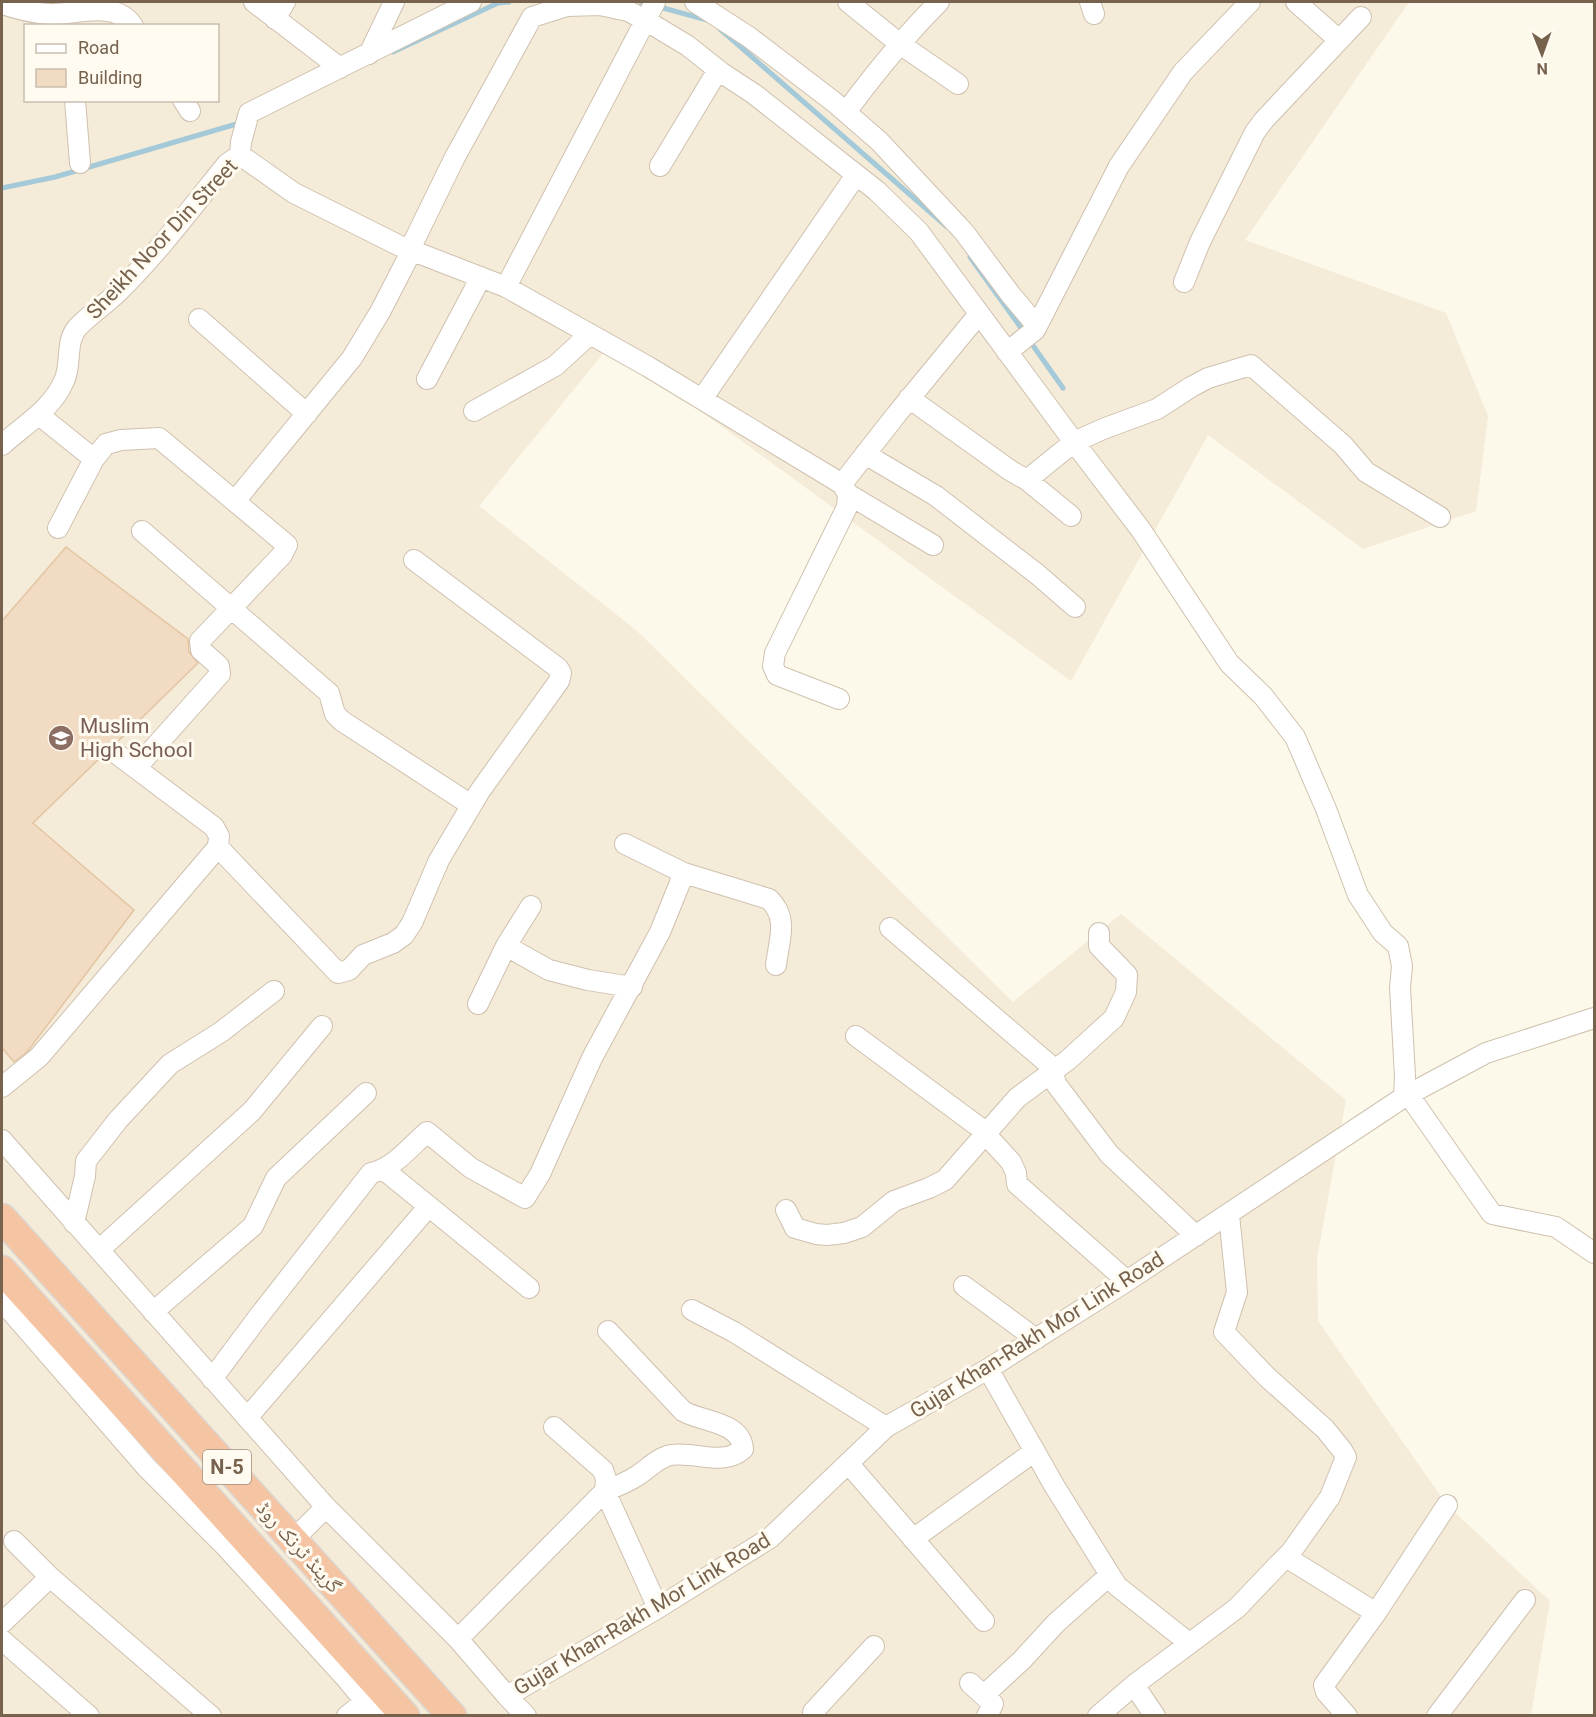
<svg xmlns="http://www.w3.org/2000/svg" width="1596" height="1717" font-family="Roboto,'Noto Naskh Arabic',sans-serif">
<rect width="100%" height="100%" fill="#fcf8ea"/>
<path fill="#f4ebd8" fill-rule="evenodd" d="M2,2H1409L1245,240L1446,313L1488,416L1476,511L1363,549L1208,435L1071,681L610,345L479,506L636,630L1013,1002L1121,914L1346,1100L1317,1258L1318,1321L1447,1505L1550,1601L1531,1715L2,1716ZM26,26H218V100H26Z"/>
<g fill="none" stroke-linecap="round" stroke-linejoin="round">
<path stroke="#a4c9d8" stroke-width="5" d="M641,2L711,21
M720,29L946,226
M393,52L498,3L509,2
M2,188L55,177L240,123
M970,257L1024,332
M1029,340L1063,388"/>
</g>
<path fill="#f1dbc2" stroke="#e4c5a2" stroke-width="1.5" d="M66,547L188,639L189,652L198,663L117,742L108,746L105,753L33,823L134,910L27,1052L14,1062L2,1048V621Z"/>
<g fill="none" stroke-linecap="round" stroke-linejoin="round">
<g stroke="#cfc1af" stroke-width="22">
<path id="minor" d="M254,2L340,68
M695,2L749,37L834,102L879,141L964,232L1011,295L1037,326
M848,2L900,44L958,84
M1090,2L1094,14
M1296,2L1339,40
M2,4C18,9 35,14 52,14C78,14 116,0 133,26
M275,19L285,2
M369,54L394,2
M75,100L80,163
M183,100L190,111
M846,112C875,73 905,36 939,2
M240,155L241,142L249,113L471,2
M660,166L718,70
M410,249L455,157L532,17L567,6L600,5L628,11L645,20L688,46L722,73L754,94L877,191L919,232L1074,442L1141,530L1229,663L1263,696L1295,737L1326,809L1358,895L1383,933L1398,946L1402,966L1400,988L1405,1076L1404,1097
M1184,282L1200,242L1255,132L1264,120L1361,17
M506,287L655,2
M199,319L307,414
M1007,352L1035,330L1119,166L1183,72L1250,2
M427,379L481,277
M909,398L1011,471L1027,480L1071,516
M702,399L856,175
M474,411L555,366L590,334
M39,415L94,459L106,444L121,440L159,438L287,545L282,555L200,641L201,650L219,666L220,674L136,768
M2,445C24,425 52,409 64,381C72,365 65,342 77,328C89,315 105,305 118,292C158,253 192,207 227,164L240,155L294,193L400,246L506,287L647,366L842,484L848,494L933,545
M865,454L936,496L1037,574L1075,607
M1027,480L1074,442L1103,429L1157,409L1191,387L1208,378L1251,365L1343,445L1366,472L1440,517
M842,484L896,415L979,314
M235,501L352,358L380,312L412,250
M58,528L94,459
M142,531L329,693L335,714L342,721L471,805
M839,699L777,675L773,666L775,653L847,507L848,494
M625,844L684,873L769,899C789,918 779,940 776,965
M218,847L338,973L349,970L363,955L393,943L404,935L412,923L439,860L480,791L559,681L561,673L558,668L414,560
M890,928L1051,1066L1056,1084L1109,1154L1196,1236
M506,946L549,970L588,980L632,987
M478,1004L506,946L531,906
M856,1036L979,1127L1011,1162L1016,1173L1017,1184L1127,1281
M2,1087L39,1057L218,847L219,836L214,827L117,754
M1408,1094L1492,1214L1556,1227L1594,1253
M2,1140L326,1507L458,1639L507,1696L526,1716
M383,1169L529,1288
M786,1210L795,1228L816,1234L827,1235L844,1233L862,1227L894,1201L929,1188L945,1180L1017,1098L1068,1060L1114,1018L1126,992L1127,975L1099,946V933
M74,1223L85,1176L86,1161L118,1120L170,1064L221,1032L274,991
M99,1250L252,1111L322,1026
M964,1286L1036,1339
M2,1301L147,1468L226,1547L344,1676L377,1716
M692,1310L734,1332L886,1427
M153,1312L253,1226L276,1178L366,1093
M608,1331L683,1411C701,1422 741,1421 743,1449C723,1467 695,1451 671,1455C658,1457 646,1471 635,1477C626,1483 615,1487 605,1491L658,1608
M988,1369L1055,1487L1117,1586L1189,1643
M212,1379L259,1316L371,1173C394,1168 410,1147 427,1132L471,1168L525,1198L540,1174L592,1058L660,932L684,873
M247,1418L429,1206
M848,1463L984,1621
M913,1539L1035,1451
M293,1540L326,1507
M14,1541L50,1577L211,1716
M1286,1557L1376,1613
M2,1623L50,1577
M458,1639L605,1491L606,1479L603,1470L554,1427
M2,1640L89,1716
M970,1683L993,1704L987,1716
M1134,1685L1155,1716
M984,1695L1022,1660L1056,1623L1110,1575
M507,1696L658,1608L770,1538L886,1427L988,1369L1127,1281L1404,1097L1486,1053L1594,1018
M813,1712L874,1646
M347,1716L365,1702
M1098,1716L1134,1685L1237,1608L1278,1565L1291,1552L1330,1497L1346,1457L1342,1450L1325,1429L1267,1377L1224,1332L1237,1292L1229,1215
M1347,1716L1326,1692L1324,1685L1376,1613L1447,1505
M1437,1716L1525,1600"/>
</g>
<g stroke="#dcd6d1" stroke-width="31">
<path id="highway" d="M2,1218L452,1716
M2,1270L405,1716"/>
</g>
<use href="#minor" stroke="#fff" stroke-width="20"/>
<use href="#highway" stroke="#f5c4a3" stroke-width="28"/>
</g>
<defs>
<g id="school-disc" transform="scale(1.35)"><circle r="9.5" fill="#8d6e63" stroke="#fffbf1"/><path d="M0-5L7-2L0 1L-7-2ZM-4 1L0 2.5L4 1V4Q0 6-4 4Z" fill="#fff"/></g>
</defs>
<g fill-rule="evenodd">
<use href="#school-disc" x="61" y="738"/>
</g>
<g text-anchor="middle" stroke-width="6" stroke-linejoin="round" paint-order="stroke">
<rect fill="#fffbf1" stroke="#a0907e" stroke-width="1.5" x="203" y="1450" width="48" height="34" rx="4.5"/>
<g font-size="20" font-weight="bold" fill="#77624d">
<text x="227" y="1474">N-5</text>
</g>
<g font-size="21" fill="#77624d" stroke="#fffbf1">
<text transform="translate(162 239) rotate(-47)" y="7">Sheikh Noor Din Street</text>
<text transform="translate(1037 1335) rotate(-32)" y="7">Gujar Khan-Rakh Mor Link Road</text>
<text transform="translate(299 1547) rotate(48)" y="7">گرینڈ ٹرنک روڈ</text>
<text transform="translate(642 1614) rotate(-31)" y="7">Gujar Khan-Rakh Mor Link Road</text>
</g>
<g font-size="21" fill="#785e54" stroke="#fffbf1" text-anchor="start">
<text x="80" y="733">Muslim<tspan x="80" dy="24">High School</tspan></text>
</g>
</g>
<rect width="1596" height="1717" fill="none" stroke="#77624d" stroke-width="6"/>
<rect x="24" y="24" width="195" height="78" fill="#fffbf1" stroke="#c9beaf" stroke-width="1.5"/>
<rect x="36" y="44" width="30" height="9" fill="#ffffff" stroke="#c9beaf" stroke-width="1.5"/>
<text x="78" y="54" font-size="18" fill="#77624d">Road</text>
<rect x="36" y="69" width="30" height="18" fill="#f1dbc2" stroke="#c9beaf" stroke-width="1.5"/>
<text x="78" y="84" font-size="18" fill="#77624d">Building</text>
<g transform="translate(1542 54) rotate(179)" stroke="#fffbf1" stroke-width="4.5" paint-order="stroke">
<path d="M0-4.5L10 22L0 15L-10 22Z" fill="#77624d"/>
<text y="-9" font-size="16" font-weight="bold" text-anchor="middle" fill="#77624d">N</text>
</g>
</svg>
